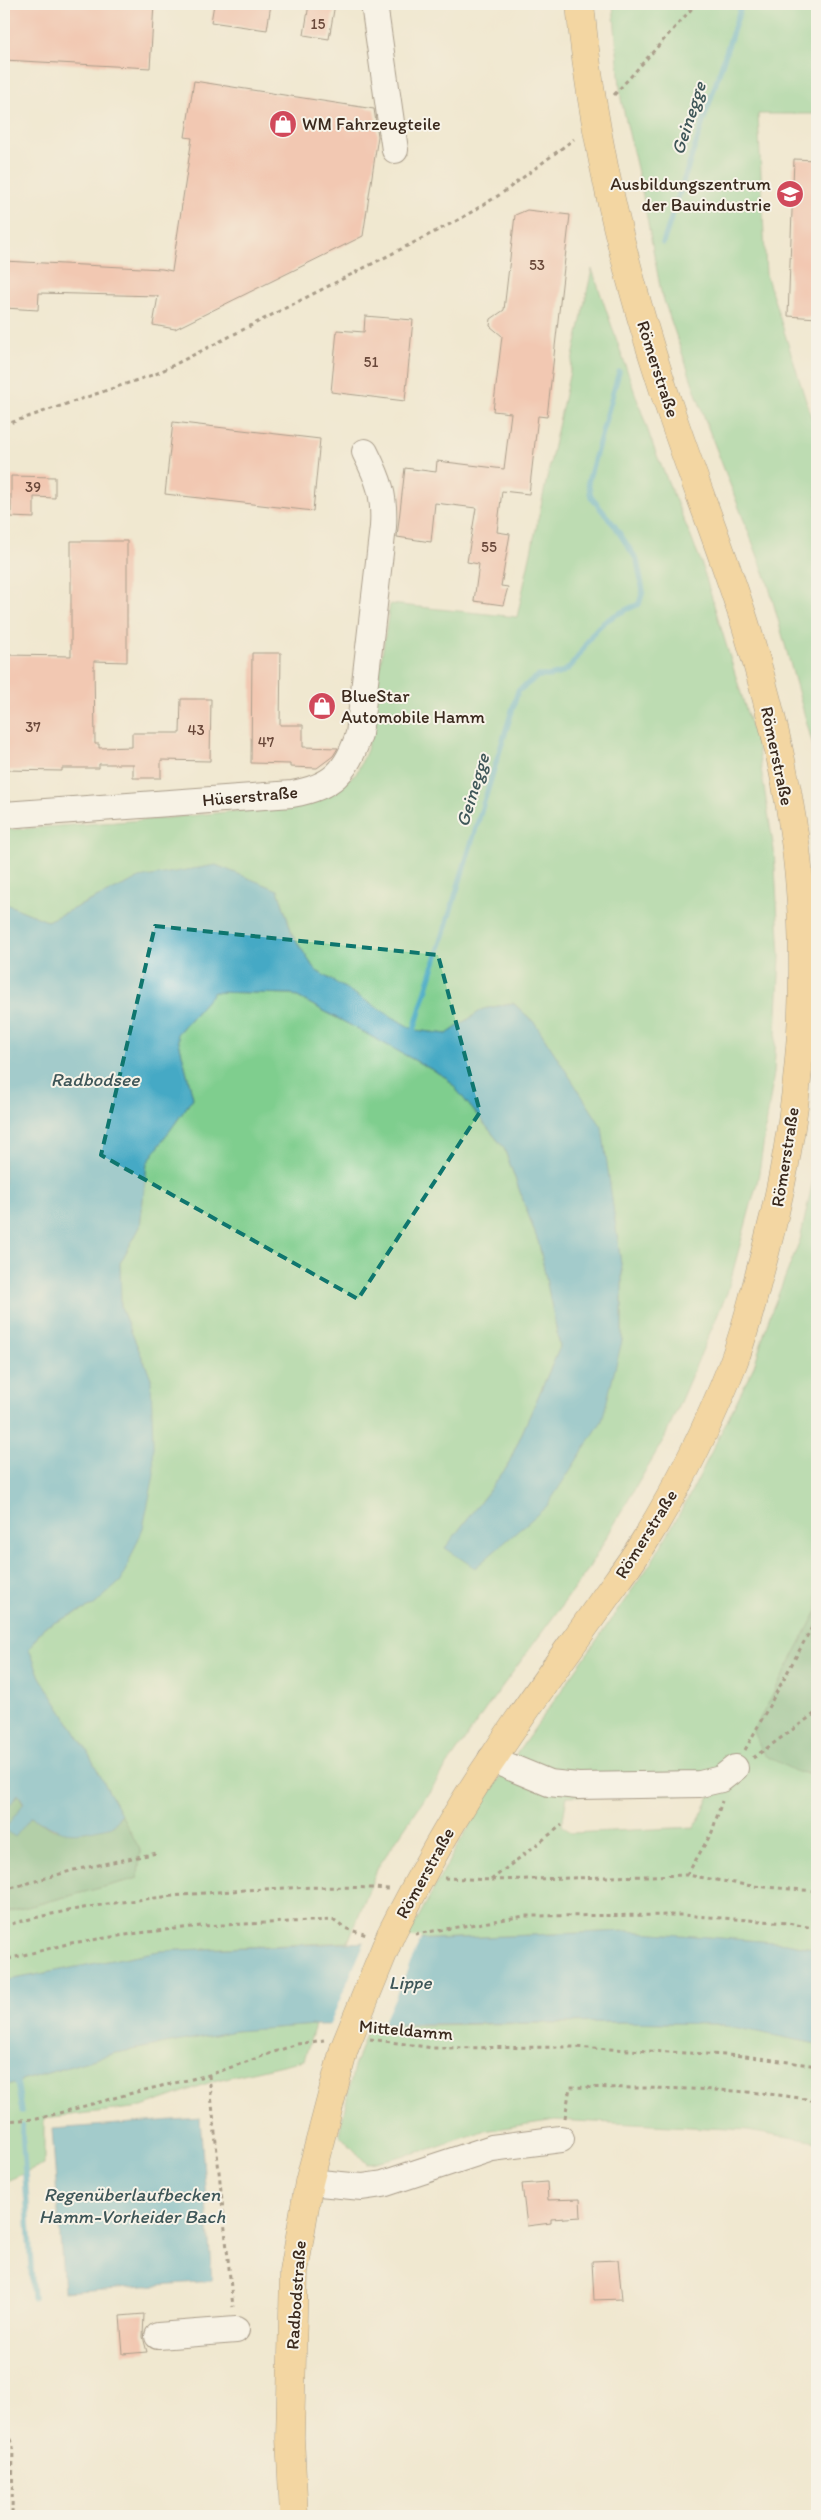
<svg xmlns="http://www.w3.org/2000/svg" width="821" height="2520" font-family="Itim,sans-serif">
<rect width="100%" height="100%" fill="#f7f3e8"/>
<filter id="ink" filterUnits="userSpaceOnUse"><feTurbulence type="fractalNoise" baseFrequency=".02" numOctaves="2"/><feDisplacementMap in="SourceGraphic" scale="10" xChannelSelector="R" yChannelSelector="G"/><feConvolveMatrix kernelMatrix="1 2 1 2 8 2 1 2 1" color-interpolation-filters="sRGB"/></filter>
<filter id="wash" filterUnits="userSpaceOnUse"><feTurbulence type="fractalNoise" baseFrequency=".0096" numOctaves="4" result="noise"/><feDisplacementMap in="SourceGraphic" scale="20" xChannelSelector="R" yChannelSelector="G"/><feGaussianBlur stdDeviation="1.12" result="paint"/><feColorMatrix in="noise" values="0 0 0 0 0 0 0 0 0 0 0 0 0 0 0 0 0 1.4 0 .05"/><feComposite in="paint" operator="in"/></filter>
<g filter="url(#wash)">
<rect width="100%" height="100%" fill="#f0e8d0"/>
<path fill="#7fce8e" stroke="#5d7c56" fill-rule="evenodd" d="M613,4H817V114H758L766,274L813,423H817V760L767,580L707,425L661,292L641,186L621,99Z
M592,269L654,448L700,559L758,749L774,850L780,956L774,1073L758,1179L727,1293L665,1437L587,1571L485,1710L378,1867L348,1942L159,1951L4,1981V1913L138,1878L140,1850L86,1749L40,1677L29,1649L44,1627L93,1606L151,1378L121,1308L120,1263L140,1227L147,1163L193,1098L177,1034L214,992L292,994L365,1033L447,1078L504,1148L539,1244L560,1347L507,1467L445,1548L622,1341V1271L613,1208L558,1060L535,1023L513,1003L483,1009L447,1034L414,1030L315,970L293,936L278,890L139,878L47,921L4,903V830L157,819L315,803L356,774L367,750L390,604L517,617Z
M817,1161V1611L753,1732L797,1772L817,1774V1949L786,1943L627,1931L406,1940L456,1848L494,1786L651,1563L690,1495L754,1366L770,1315L800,1240ZM711,1794L695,1827L571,1833L562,1825L567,1796Z
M621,2022L718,2024L817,2044V2142L748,2130L555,2120L484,2131L427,2150L367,2164L339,2134L354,2067L369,2026Z
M315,2025L304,2060L217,2080L142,2107L44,2118V2165L4,2182V2086L115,2053L235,2031Z"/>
<path fill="#67b179" stroke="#516e4c" d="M817,1611V1774L797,1772L764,1755L753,1732Z
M18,1794L31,1817L54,1830L113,1826L121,1814L140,1850L138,1878L4,1913V1813Z"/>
<path fill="#45a9c5" stroke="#406a72" d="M216,865L278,890L293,936L315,970L414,1030L447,1034L483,1009L513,1003L535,1023L602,1127L622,1271V1341L602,1421L547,1506L475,1568L445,1548L507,1467L560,1347L539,1244L504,1148L447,1078L365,1033L292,994L214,992L177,1034L193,1098L147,1163L140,1227L120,1263L121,1308L151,1378L154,1475L143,1528L121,1581L93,1606L44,1627L29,1649L40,1677L86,1749L121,1814L113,1826C72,1835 69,1838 31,1817L15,1837L5,1829L24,1803L18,1794L4,1813V1791L10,1784L4,1778V903L47,921L139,878Z
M627,1931L786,1943L817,1949V2044L718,2024L621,2022L315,2025L235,2031L115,2053L4,2086V1981L159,1951Z
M200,2118L212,2281L64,2292L52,2129Z"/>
<path fill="#f0e8d0" d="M422,1937L381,2028H328L366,1939Z"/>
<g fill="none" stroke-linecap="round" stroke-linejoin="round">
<path stroke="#45a9c5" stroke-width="5.5" d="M663,243L742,4
M414,1030L518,691L538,676C575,678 575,657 594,632C606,618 623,611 639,604L643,591L637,560L614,525L591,497L588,482L619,372
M16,2076L22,2111
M22,2126L33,2298"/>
</g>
<g id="blocks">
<path fill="#f3a38f" d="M4,4H154L150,68L4,60Z
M214,4H271L267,30L211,22Z
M309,4H335L329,39L304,35Z
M194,81L374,109L378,136L363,236L175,329L153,325L158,296L39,293L38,310L4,308V261L162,269L172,271L192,138L185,137Z
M794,159L815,160V164H817V318L788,316Z
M527,210L570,215L547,417L538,416L529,494L502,491L497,532L510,534L501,586L508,587L503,605L474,601L479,564L467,562L476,508L435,503L431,542L397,537L405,468L436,472L437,461L504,469L511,413L493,411L502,336L490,326L491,319L504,310L515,215Z
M365,316L413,320L405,401L331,392L337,330L364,332Z
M173,422L320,439L313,511L165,494Z
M11,476L55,477V498L34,497V518L11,517Z
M71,541H127V662L94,661L95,744H99V748L132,747V733H180L181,699H211L210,761L161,760V778H133V764H99V768H62V771L4,770V686H6L7,655L71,656Z
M252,653H281L280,725H303V747L338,748L333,756L317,768L290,767V764L251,763Z
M547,2182L548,2200L580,2199L581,2217L551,2219V2223L527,2226L522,2184Z
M618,2260L622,2299L594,2300L592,2261Z
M144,2314L143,2337L147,2352L123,2354L120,2316Z"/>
</g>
</g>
<g filter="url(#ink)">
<use href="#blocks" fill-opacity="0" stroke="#564639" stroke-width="1"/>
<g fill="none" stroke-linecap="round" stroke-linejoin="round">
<g stroke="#564639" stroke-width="28">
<path id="minor" d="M374,4L395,150
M4,815L292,794C332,787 347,772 359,734L383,527C385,495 379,480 365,452
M491,1759L549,1783L578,1786L700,1784L721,1779L735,1768
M309,2182L362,2187L383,2184L492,2148L561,2139
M158,2336L236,2330"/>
</g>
<g stroke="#564639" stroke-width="29">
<path id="major" d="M391,1934C422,1873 456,1811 495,1755C529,1703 566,1653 602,1602C616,1582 631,1563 644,1542C678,1487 708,1427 732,1366C746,1331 754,1293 764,1257C797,1134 810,1004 799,877C792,796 769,701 745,623C720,544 688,467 663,388C622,263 592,135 580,4
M294,2516L290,2438L294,2272L309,2182L344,2049"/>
</g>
<path stroke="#564639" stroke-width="3" stroke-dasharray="4 4" stroke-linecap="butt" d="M614,95L696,4
M4,425L158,373L460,219L501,194L574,139
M745,1750L817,1618
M753,1758L817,1712
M687,1875L712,1832L722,1801
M444,1878L491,1880L687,1875L752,1886L817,1891
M491,1880L562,1825
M4,1890L74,1870L157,1853
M4,1926C70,1907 137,1899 205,1893C267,1888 329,1885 390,1889
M415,1934L525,1916L682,1915L788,1923L817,1929
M8,1959L71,1943L139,1933L201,1926L333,1920L344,1928L367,1935
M370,2039L433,2048L572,2047L745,2056L817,2066
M209,2075L233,2307
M565,2118L570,2087C652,2089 737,2086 817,2101
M4,2121L37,2119L136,2092L209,2075L297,2044L324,2040
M4,2424L13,2444L12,2516"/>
<use href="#minor" stroke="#fff" stroke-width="26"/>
<use href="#major" stroke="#f5c16b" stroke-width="28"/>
<g stroke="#564639" stroke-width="29" stroke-linecap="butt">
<path id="major-bridge" d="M344,2049L391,1934"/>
</g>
<use href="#major-bridge" stroke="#f5c16b" stroke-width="28"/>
</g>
</g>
<path d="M0 0H821V2520H0ZM155,926L438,955L480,1112L358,1299L101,1155Z" fill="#f0e8d0" fill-opacity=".55" fill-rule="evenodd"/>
<path fill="none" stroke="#0f766e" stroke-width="4" stroke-dasharray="10 6" stroke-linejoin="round" d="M155,926L438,955L480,1112L358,1299L101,1155Z"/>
<defs>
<g id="shop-disc" transform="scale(1.4375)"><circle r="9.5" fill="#d1495b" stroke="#f7f3e8"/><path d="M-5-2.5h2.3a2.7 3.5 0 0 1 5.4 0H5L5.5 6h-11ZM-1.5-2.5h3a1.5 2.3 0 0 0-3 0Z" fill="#fff"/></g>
<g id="school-disc" transform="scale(1.4375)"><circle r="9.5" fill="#d1495b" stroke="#f7f3e8"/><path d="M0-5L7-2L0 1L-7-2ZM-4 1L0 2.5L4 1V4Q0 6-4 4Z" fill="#fff"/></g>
</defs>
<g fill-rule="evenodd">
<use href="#shop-disc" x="283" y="124"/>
<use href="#school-disc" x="790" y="194"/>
<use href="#shop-disc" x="322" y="706"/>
</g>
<g text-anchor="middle" stroke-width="4" stroke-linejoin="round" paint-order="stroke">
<g font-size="15" fill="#69483a">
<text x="318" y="29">15</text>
<text x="537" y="270">53</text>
<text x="371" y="367">51</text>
<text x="33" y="492">39</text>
<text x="489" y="552">55</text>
<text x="33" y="732">37</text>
<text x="196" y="735">43</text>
<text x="266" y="747">47</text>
</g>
<g font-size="18" fill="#3b2a1e" stroke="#f7f3e8" text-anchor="start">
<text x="302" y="130">WM Fahrzeugteile</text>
<text x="771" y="190" text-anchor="end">Ausbildungszentrum<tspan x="771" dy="21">der Bauindustrie</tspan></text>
<text x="341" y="702">BlueStar<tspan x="341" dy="21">Automobile Hamm</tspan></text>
</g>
<g font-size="18" fill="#3b2a1e" stroke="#f7f3e8">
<text transform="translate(658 369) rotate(72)" y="6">Römerstraße</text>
<text transform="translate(777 756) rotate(78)" y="6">Römerstraße</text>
<text transform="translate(250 796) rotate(-5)" y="6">Hüserstraße</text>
<text transform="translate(785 1157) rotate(-81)" y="6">Römerstraße</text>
<text transform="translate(646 1534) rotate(-58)" y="6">Römerstraße</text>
<text transform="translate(425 1873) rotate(-61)" y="6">Römerstraße</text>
<text transform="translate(406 2030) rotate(5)" y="6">Mitteldamm</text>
<text transform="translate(296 2295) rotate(-86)" y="6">Radbodstraße</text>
</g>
<g font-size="19" font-style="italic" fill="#3e5658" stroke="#f7f3e8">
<text transform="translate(688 118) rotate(-72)" y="7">Geinegge</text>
<text transform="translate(472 790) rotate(-73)" y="7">Geinegge</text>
<text x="95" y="1086">Radbodsee</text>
<text x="410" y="1989">Lippe</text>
<text x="132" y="2201">Regenüberlaufbecken<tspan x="132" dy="22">Hamm-Vorheider Bach</tspan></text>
</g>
</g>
<rect width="821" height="2520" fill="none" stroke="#f7f3e8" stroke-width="20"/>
</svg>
